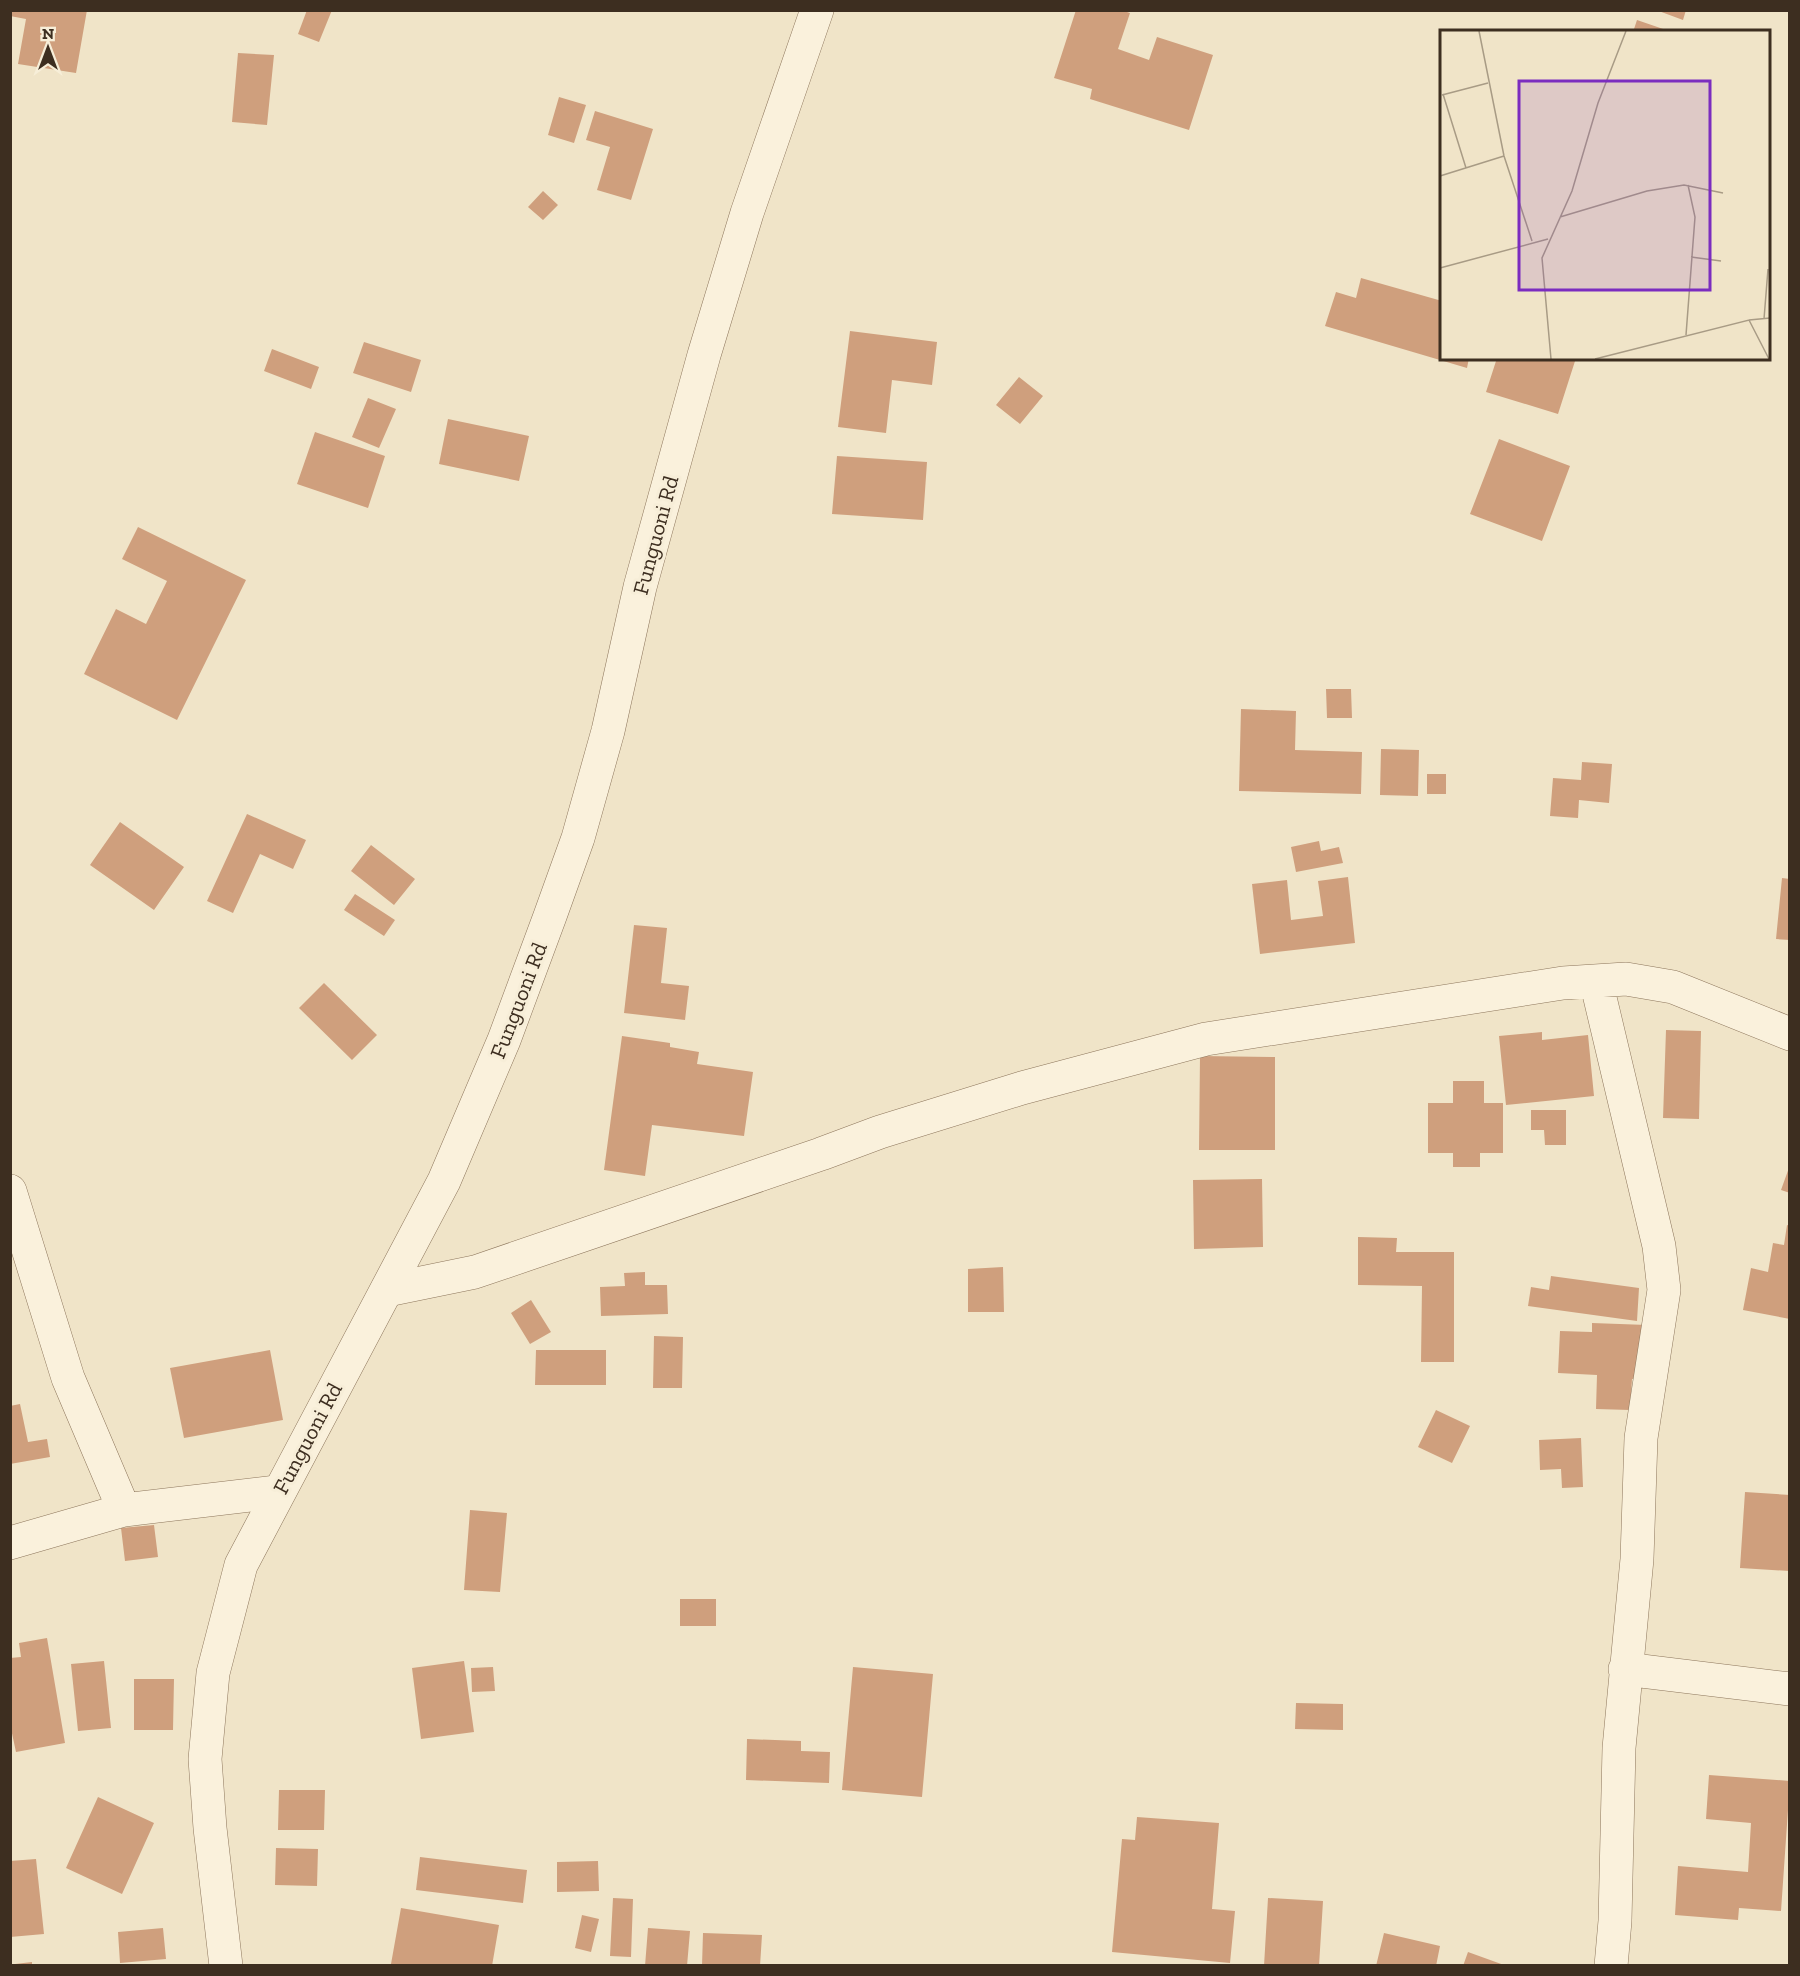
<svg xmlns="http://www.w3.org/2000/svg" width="1800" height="1976" font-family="'Zilla Slab',serif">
<rect width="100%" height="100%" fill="#f0e4c8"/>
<path fill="#cf9f7d" d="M10,10H87L76,73L18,64L26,19L10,16Z
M307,10H332L319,42L298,34Z
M1076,10H1121L1130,13L1118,49L1149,60L1157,37L1213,55L1189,130L1090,99L1092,89L1054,78Z
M1656,10H1686L1683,20Z
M1637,20L1669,31V32H1633Z
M238,53L274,55L267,125L232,122Z
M559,97L586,105L574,143L548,135Z
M595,111L653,129L631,200L597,190L610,147L586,140Z
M543,191L558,205L543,220L528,207Z
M1361,278L1442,301V358H1469L1467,368L1325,326L1336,292L1356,298Z
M850,331L937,342L932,385L892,380L886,433L838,427Z
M364,342L421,360L411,392L353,373Z
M272,349L319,367L311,389L264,371Z
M1497,358H1576L1558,414L1486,392Z
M1019,377L1043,396L1020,424L996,405Z
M368,398L396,409L379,448L352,437Z
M448,419L529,436L519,481L439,464Z
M315,432L385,456L368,508L297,484Z
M1499,439L1570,466L1542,541L1470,514Z
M837,456L927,462L923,520L832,514Z
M138,527L246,580L177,720L84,674L116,609L146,624L167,581L122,559Z
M1326,689H1351L1352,718H1327Z
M1241,709L1296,711L1295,750L1362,752L1361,794L1239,791Z
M1381,749L1419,750L1418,796L1380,795Z
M1582,762L1612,764L1609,803L1579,800L1578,818L1550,816L1553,778L1581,780Z
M1427,774H1446V794H1427Z
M247,814L306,840L293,869L260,854L233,913L207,901Z
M120,822L184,867L154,910L90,865Z
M1319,841L1321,851L1339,847L1343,863L1296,872L1291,847Z
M371,845L415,879L394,905L351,871Z
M1348,877L1355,943L1260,954L1252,884L1287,880L1291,920L1323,916L1318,881Z
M1782,878L1790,879V940L1776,939Z
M355,894L395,920L384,936L344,910Z
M634,925L667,928L661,983L689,986L685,1020L624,1013Z
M324,983L377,1035L352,1060L299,1008Z
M1666,1030L1701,1031L1699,1119L1663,1118Z
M1542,1032V1040L1588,1035L1594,1096L1506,1105L1499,1036Z
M622,1036L670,1043V1047L699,1052L697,1064L753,1072L744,1136L652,1125L645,1176L604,1170Z
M1200,1056L1275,1057V1150H1199Z
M1453,1081H1484V1103H1503V1153H1480V1167H1453V1153H1428V1103H1453Z
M1531,1110H1566V1145H1545L1544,1130H1531Z
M1790,1165V1193L1781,1190Z
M1262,1179L1263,1247L1194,1249L1193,1180Z
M1787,1225L1790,1226V1319L1743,1310L1751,1268L1768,1272L1773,1243L1784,1245Z
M1358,1237L1397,1238L1396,1252H1454V1362H1421L1422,1286L1358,1285Z
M1003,1267L1004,1312H968V1269Z
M645,1272V1285H667L668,1314L601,1316L600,1287L625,1286L624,1273Z
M1551,1276L1639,1288L1637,1321L1528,1306L1531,1287L1549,1290Z
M531,1300L551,1332L530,1344L511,1313Z
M1592,1323L1647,1325L1645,1379H1632L1630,1410L1596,1409L1597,1375L1558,1373L1560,1331L1592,1332Z
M654,1336L683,1337L682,1388H653Z
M270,1350L283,1420L184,1438L170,1368Z
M536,1350H606V1385H535Z
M20,1404L28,1442L47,1439L50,1457L10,1464V1406Z
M1436,1410L1470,1426L1452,1463L1418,1447Z
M1581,1438L1583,1487L1562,1488L1561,1469L1540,1470L1539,1440Z
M1745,1492L1790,1495V1571L1740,1568Z
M470,1510L507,1513L500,1592L464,1590Z
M154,1525L158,1557L125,1561L121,1528Z
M680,1599H716V1626H680Z
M47,1638L65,1743L16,1752L10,1724V1658L21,1657L19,1643Z
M104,1661L111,1728L78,1731L71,1664Z
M464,1661L474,1732L421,1739L412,1668Z
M493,1667L495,1691L472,1692L471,1668Z
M853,1667L933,1674L922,1797L842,1790Z
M134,1679H174L173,1730H134Z
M1296,1703L1343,1704V1730L1295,1729Z
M747,1739L801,1741V1751L830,1752L829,1783L746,1780Z
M1709,1775L1790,1781L1781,1911L1739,1908L1738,1920L1675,1915L1678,1866L1748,1872L1751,1823L1706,1819Z
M279,1790H325L324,1830H278Z
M98,1797L154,1823L122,1894L66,1868Z
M1137,1817L1219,1823L1212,1909L1235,1911L1230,1963L1112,1952L1122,1839L1135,1840Z
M276,1848L318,1849L317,1886L275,1885Z
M420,1857L527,1870L523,1903L416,1890Z
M36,1859L44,1934L10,1937V1861Z
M598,1861L599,1891L557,1892V1862Z
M613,1898L633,1899L631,1957L610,1956Z
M1268,1898L1323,1901L1319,1966H1264Z
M401,1908L499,1925L492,1966L391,1964Z
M582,1915L599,1919L591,1952L575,1948Z
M163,1928L166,1959L120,1963L118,1932Z
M648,1928L690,1931L687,1966H645Z
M703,1933L762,1935L760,1966H702Z
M1384,1933L1440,1946L1436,1966H1376Z
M1468,1952L1504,1965V1966H1463Z
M32,1962V1966H15V1964Z"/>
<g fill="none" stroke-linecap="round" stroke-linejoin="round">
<g stroke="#8d765c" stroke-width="34">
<path id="minor" d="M1596,981L1659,1246L1664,1290L1641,1438L1637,1559L1619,1748L1615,1921L1611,1966
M10,1191L68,1378L124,1510
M387,1290L475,1272L821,1154L880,1132L1022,1088L1206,1039L1563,983L1626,979L1673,987L1790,1034
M10,1543L124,1510L277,1492
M1625,1669L1790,1689"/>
</g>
<g stroke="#8d765c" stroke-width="34">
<path id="tertiary" d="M226,1966L210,1828L205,1759L213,1673L241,1565L444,1181L504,1040L550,916L578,838L608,731L640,587L704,355L747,213L817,10"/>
</g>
<use href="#minor" stroke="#faf1dc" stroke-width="33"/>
<use href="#tertiary" stroke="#faf1dc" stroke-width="33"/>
</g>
<g text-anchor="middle" stroke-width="6" stroke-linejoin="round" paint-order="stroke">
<g font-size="22" fill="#3d2e20" stroke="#f7eed8">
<text transform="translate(655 535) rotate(-75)" y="8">Funguoni Rd</text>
<text transform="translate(518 1000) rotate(-69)" y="8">Funguoni Rd</text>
<text transform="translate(307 1438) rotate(-62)" y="8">Funguoni Rd</text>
</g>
</g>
<g transform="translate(1440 30)">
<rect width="330" height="330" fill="#f0e4c8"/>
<path fill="none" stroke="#a89b85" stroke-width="1.5" d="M39,1L64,126L92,211M3,64L26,138M2,65L48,53M0,146L64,126M120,187L207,161L244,155L283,163M251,227L281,231M0,238L108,209M324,289L328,239M309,290L330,288M246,305L255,187L248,155M111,329L102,228L132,161L158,73L186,1M155,329L309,290L329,329"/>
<path fill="#7b2cbf" fill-opacity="0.15" stroke="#7b2cbf" stroke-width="3" d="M79,51H270V260H79Z"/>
<rect width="330" height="330" fill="none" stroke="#3d2e20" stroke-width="3"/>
</g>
<rect width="1800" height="1976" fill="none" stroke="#3d2e20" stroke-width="24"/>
<g transform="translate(48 48)" stroke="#f7eed8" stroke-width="4.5" paint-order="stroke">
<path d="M0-4.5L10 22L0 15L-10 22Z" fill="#3d2e20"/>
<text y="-9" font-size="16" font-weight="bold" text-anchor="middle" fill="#3d2e20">N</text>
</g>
</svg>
